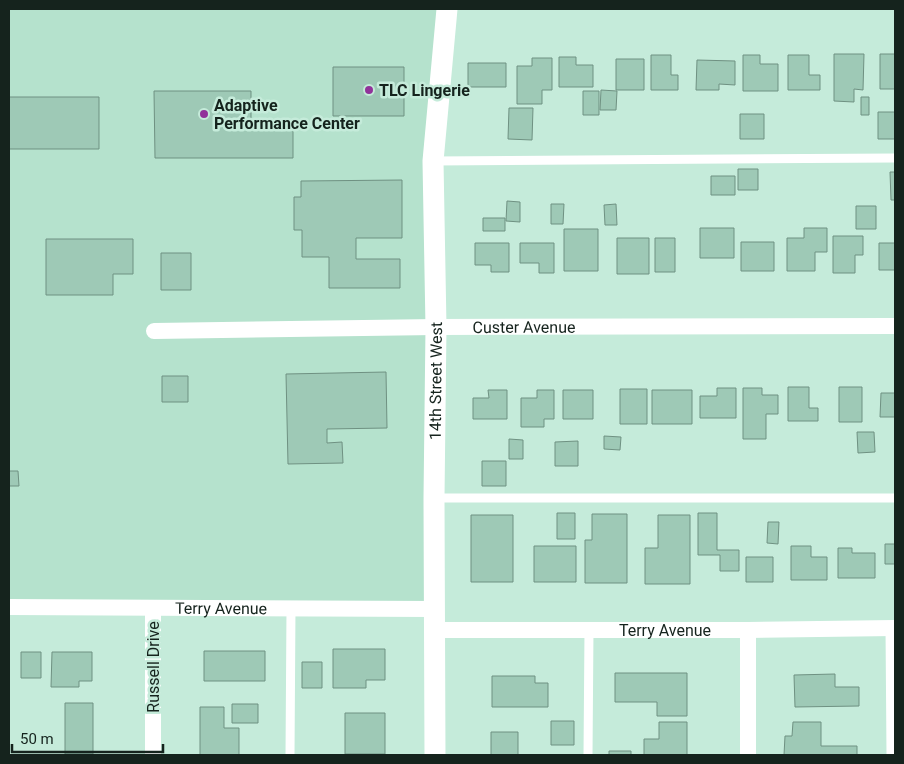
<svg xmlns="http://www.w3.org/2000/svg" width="904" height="764" font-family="Roboto,sans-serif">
<rect width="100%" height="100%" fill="#c5ebda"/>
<path fill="#b5e2cd" d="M9,9H447L433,161L435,609L9,607Z"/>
<path fill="#9ec9b6" stroke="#6f9182" d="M834,54H864L863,90L854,89V102L834,101Z
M880,54H895V89H880Z
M651,55H671V75H678V90H651Z
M743,55H760V64H778V91H743Z
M788,55H809V75H820V90H788Z
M559,57H576V65H593V87H559Z
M532,58H552V90H542V104H517V66H532Z
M616,59H644V90H616Z
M697,60L735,61V85L719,84V90H696Z
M468,63H506V87H468Z
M333,67H404V116H333Z
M601,90L617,91L616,110H600Z
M154,91H251V120H293V158H155Z
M583,91H599V115H583Z
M9,97H99V149H9Z
M861,97H869V115H861Z
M509,108H533L532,140L508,139Z
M878,112H895V139H878Z
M740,114H764V139H740Z
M738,169H758V190H738Z
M890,172H895V200H891Z
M711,176H735V195H711Z
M402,180V238H356V259H400V288H329V257H302V230H294V197H301V181Z
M507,201L520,202V222L506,221Z
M551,204H564L563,224H551Z
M616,204L617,225H605L604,205Z
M856,206H876V229H856Z
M483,218H505V231H483Z
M700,228H734V258H700Z
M804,228H827V252H815V271H787V238H804Z
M564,229H598V271H564Z
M833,236H863V255H855V273H833Z
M617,238H649V274H617Z
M655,238H675V272H655Z
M46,239H133V274H113V295H46Z
M741,242H774V271H741Z
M475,243H509V272H491V265H475Z
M520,243H554V273H539V263H520Z
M879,243H895V270H879Z
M161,253H191V290H161Z
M386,372L387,428L327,429V443L342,442L343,463L288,464L286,374Z
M162,376H188V402H162Z
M788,387H809V408H818V421H788Z
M839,387H862V422H839Z
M717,388H736V418H700V396H717Z
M743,388H762V395H778V414H766V439H743Z
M620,389H647V424H620Z
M488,390H507V419H473V398H489Z
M537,390H554V419H544V427H521V398H537Z
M563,390H593V419H563Z
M652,390H692V424H652Z
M881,393H895V417H880Z
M857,432H874L875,452L858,453Z
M604,436L621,437L620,450L604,449Z
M509,439L523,440V459H509Z
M578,441V466H555V442Z
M482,461H506V486H482Z
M9,471H18L19,486H9Z
M557,513H575V539H557Z
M698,513H717V550H739V571H720V555H698Z
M592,514H627V583H585V540H592Z
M471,515H513V582H471Z
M658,515H690V584H645V548H658Z
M768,522H779L778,544L767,543Z
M885,544H895V580V564H885Z
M534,546H576V582H534Z
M791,546H811V557H827V580H791Z
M838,548H852V553H875V578H838Z
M746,557H773V582H746Z
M333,649H385V680H366V688H333Z
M204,651H265V681H204Z
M21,652H41V678H21Z
M52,652H92V681H79V687H51Z
M302,662H322V688H302Z
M615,673H687V716H657V702H615Z
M835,674V687H859V706L795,707L794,675Z
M492,676H535V683H548V707H492Z
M65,703H93V754H65Z
M232,704H258V723H232Z
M200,707H224V728H239V755H200Z
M345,713H385V754H345Z
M551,721H574V745H551Z
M659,722H687V755H644V739H659Z
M793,722H821V746H857V755H784L785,736H792Z
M491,732H518V755H491Z
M609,751H631V755H609Z"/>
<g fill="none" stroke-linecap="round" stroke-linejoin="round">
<path stroke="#fff" stroke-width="9" d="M433,161L895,158
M434,498H895
M890,628L891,755
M290,755L291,608
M588,755L589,630"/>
<g stroke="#fff" stroke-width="16">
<path id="s1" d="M154,331L436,327L895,326"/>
<path id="s2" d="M9,607L435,609"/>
<path d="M153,608V755"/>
<path id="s3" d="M435,630H748L895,628"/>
<path d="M748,630V755"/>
</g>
<path stroke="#fff" stroke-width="21" id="s4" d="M435,755L434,498L436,327L433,161L447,9"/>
</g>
<g fill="#91329a" stroke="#c5ebda" stroke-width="2">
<circle cx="369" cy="90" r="5"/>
<circle cx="204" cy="114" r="5"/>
</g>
<g text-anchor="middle" stroke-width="5" stroke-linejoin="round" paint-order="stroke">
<g font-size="16" font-weight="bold" fill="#15231d" stroke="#c5ebda" text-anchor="start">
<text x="379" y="96">TLC Lingerie</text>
<text x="214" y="111">Adaptive<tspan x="214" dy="18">Performance Center</tspan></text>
</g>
<g font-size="16" fill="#15231d" stroke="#c5ebda">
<text dy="6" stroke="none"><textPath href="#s1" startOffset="370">Custer Avenue</textPath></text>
<text dy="6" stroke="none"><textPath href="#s4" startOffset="374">14th Street West</textPath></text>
<text dy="6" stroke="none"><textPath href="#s2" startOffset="212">Terry Avenue</textPath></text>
<text dy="6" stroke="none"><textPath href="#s3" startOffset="230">Terry Avenue</textPath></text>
<text transform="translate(153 667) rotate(-90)" y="6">Russell Drive</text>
</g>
</g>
<rect width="904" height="764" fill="none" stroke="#15231d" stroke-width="20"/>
<path d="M12 744v8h151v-8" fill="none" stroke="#15231d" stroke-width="2.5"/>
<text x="20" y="744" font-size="15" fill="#15231d" stroke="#c5ebda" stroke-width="4" paint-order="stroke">50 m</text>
</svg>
